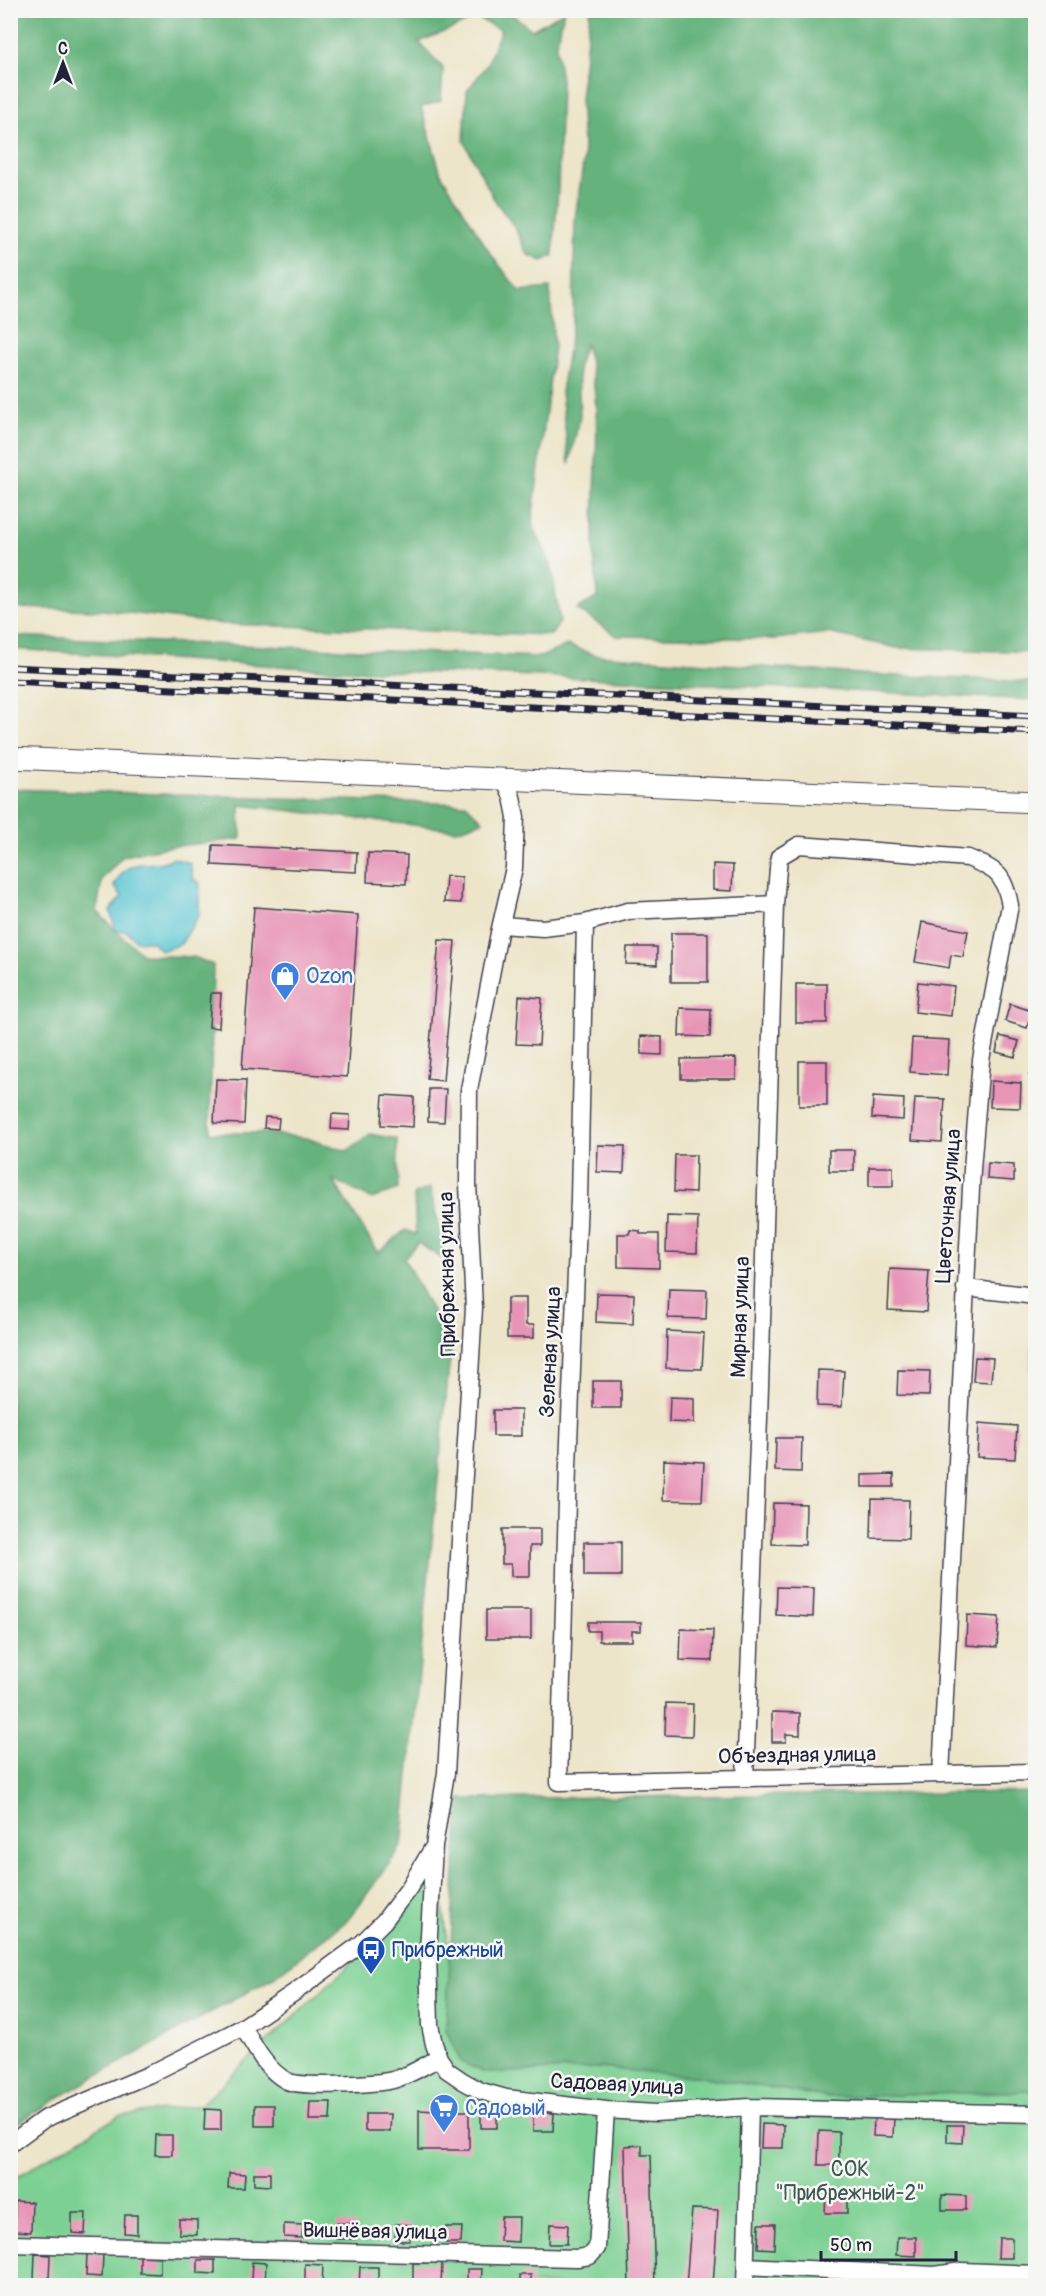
<svg xmlns="http://www.w3.org/2000/svg" width="1046" height="2296" font-family="Pangolin,sans-serif">
<rect width="100%" height="100%" fill="#f6f6f2"/>
<filter id="ink" filterUnits="userSpaceOnUse"><feTurbulence type="fractalNoise" baseFrequency=".0167" numOctaves="2"/><feDisplacementMap in="SourceGraphic" scale="12" xChannelSelector="R" yChannelSelector="G"/><feConvolveMatrix kernelMatrix="1 2 1 2 8 2 1 2 1" color-interpolation-filters="sRGB"/></filter>
<filter id="wash" filterUnits="userSpaceOnUse"><feTurbulence type="fractalNoise" baseFrequency=".008" numOctaves="4" result="noise"/><feDisplacementMap in="SourceGraphic" scale="24" xChannelSelector="R" yChannelSelector="G"/><feGaussianBlur stdDeviation="1.35" result="paint"/><feColorMatrix in="noise" values="0 0 0 0 0 0 0 0 0 0 0 0 0 0 0 0 0 1.4 0 .05"/><feComposite in="paint" operator="in"/></filter>
<g filter="url(#wash)">
<rect width="100%" height="100%" fill="#ede5c9"/>
<path fill="#7cd093" stroke="#4f7967" stroke-width="1.5" d="M437,1855L461,2049L1035,2087V2285H11L10,2181L119,2116L200,2105L378,1938Z"/>
<path fill="#65b27d" stroke="#446a5c" stroke-width="1.5" d="M201,10L206,19L211,10L515,11L512,14L532,30L564,11L556,47L561,80L558,190L553,256L542,261L527,254L515,228L494,199L464,141L467,91L487,65L501,30L477,18L419,42L443,68L441,101L421,107L441,174L490,253L519,291L550,288L554,347L532,523L551,565L560,622L551,635L224,624L103,610L11,608V11Z
M590,11H1035V652L897,648L828,633L775,639L617,636L577,609L598,597C596,579 594,560 594,542C593,477 605,407 585,344L578,365L580,416L569,464L561,392L573,320L575,219L584,158L580,99Z
M11,636L541,657L567,645L595,655L860,674L1035,682V700L540,676L340,670L11,649Z
M11,789L466,804L483,821L457,830L240,805L241,839L168,847L123,856L102,879L97,911L116,931L144,955L194,957L213,965L210,1133H264L306,1138L347,1151L370,1134L397,1139L398,1189L372,1199L333,1180L378,1253L405,1230L416,1234L414,1194L430,1188L446,1261L418,1243L404,1258L451,1347L402,1846L348,1920L271,1979L80,2085L11,2127Z
M1035,1792V2091L826,2097L704,2077L599,2068L485,2073L461,2062L446,2030L459,1799Z"/>
<path fill="#5ac6d3" stroke="#3e7487" stroke-width="1.5" d="M173,858L190,863L193,879L200,883L199,915L181,944L161,951L152,941H136L127,931H116L110,911L122,896L114,886C131,851 149,872 173,858Z"/>
<g id="blocks">
<path fill="#e794b7" d="M213,845L357,852L356,872L212,865Z
M368,853L407,855L406,884L367,882Z
M713,864L733,865L732,891L713,890Z
M446,876L462,877L461,903L444,902Z
M254,907L358,915L347,1077L242,1069Z
M922,922L968,931L963,957L951,955L949,968L915,962Z
M671,933H708V982H671Z
M439,940L455,941L443,1081L427,1079Z
M627,947H657V965L626,964Z
M918,982L954,986L951,1016L915,1012Z
M796,984H827V1023H796Z
M211,993H221L219,1028L209,1027Z
M519,996L542,998L539,1045L516,1044Z
M1010,1004L1032,1011L1027,1028L1005,1021Z
M680,1008L711,1009L710,1037L679,1036Z
M641,1036L662,1037V1055L641,1054Z
M1000,1036L1019,1041L1015,1057L996,1052Z
M912,1038L949,1040L947,1075L910,1072Z
M736,1058V1079H681V1059Z
M1033,1058H1036V1076L1029,1075Z
M799,1061H827V1106H799Z
M216,1079L246,1080L244,1124L214,1123Z
M991,1081L1021,1083L1020,1108L990,1107Z
M429,1089H446L444,1122L428,1121Z
M383,1095L414,1097L413,1127L381,1125Z
M873,1097L904,1099L903,1120L872,1118Z
M915,1098L945,1099L942,1142L912,1140Z
M332,1114L350,1115L349,1130L331,1129Z
M265,1117L279,1118L278,1129L264,1128Z
M598,1145L625,1146L624,1173L597,1172Z
M829,1150H854V1171H829Z
M675,1155H696L695,1193L674,1192Z
M988,1163L1014,1165V1181L987,1179Z
M869,1167H893V1186H869Z
M667,1216L698,1217L697,1253L666,1252Z
M630,1230L640,1231V1234H659V1268L618,1267V1234H629Z
M890,1269L929,1271L926,1312L888,1310Z
M669,1289L707,1290L706,1319L668,1318Z
M597,1293L634,1294L633,1324L596,1322Z
M507,1298H526V1325H534V1338H507Z
M667,1331L704,1333L702,1369L666,1368Z
M1032,1343H1036V1374H1030Z
M975,1357L993,1358L991,1382L973,1381Z
M818,1370L844,1371L842,1407L817,1406Z
M898,1370L930,1371L929,1396L897,1395Z
M593,1381H621V1408H593Z
M670,1397L694,1398V1423L669,1422Z
M493,1410H521V1436H493Z
M979,1423L1017,1426L1015,1459L977,1457Z
M776,1438H802L801,1472L775,1471Z
M664,1460L704,1462L702,1501L663,1500Z
M894,1474V1487H862V1475Z
M872,1499L909,1500L908,1539L871,1538Z
M773,1503L806,1504L805,1545L772,1544Z
M502,1529H540V1546H530V1576H511V1564H502Z
M584,1542H621V1576H584Z
M777,1587L814,1588L813,1617L776,1615Z
M486,1610H531V1639H486Z
M967,1615L999,1617L997,1647L966,1645Z
M588,1622H641V1631H632V1641H599V1631H588Z
M681,1629L713,1630L712,1661L680,1660Z
M666,1703L693,1704L692,1736L665,1735Z
M772,1712L800,1713V1735L786,1734V1742H772Z
M310,2102H331L330,2120H309Z
M255,2105H274V2126H255Z
M205,2109L221,2110V2130H204Z
M419,2110L435,2111V2117H453V2111H469V2150H419Z
M533,2113H554L553,2131H533Z
M365,2114H391L390,2131H365Z
M481,2115H497V2128H481Z
M874,2116L894,2117L893,2137L873,2136Z
M762,2124L784,2125L783,2148H761Z
M947,2125H963L962,2143L947,2142Z
M819,2131L839,2132V2165H818Z
M156,2135H172V2155H155Z
M642,2145V2155H651L655,2286H629L625,2146Z
M229,2173L245,2174L244,2188H228Z
M254,2173H270V2186L254,2185Z
M826,2190L847,2191V2213H825Z
M942,2195L966,2196V2210H942Z
M15,2201L32,2202L31,2232L15,2231Z
M692,2209L718,2210L713,2286H686Z
M72,2213H86L85,2234L72,2233Z
M125,2215H137V2234L124,2233Z
M501,2217H519L518,2242L500,2241Z
M179,2219L197,2220V2235L179,2234Z
M337,2223L355,2224V2239H336Z
M284,2224L303,2225L302,2238L284,2237Z
M396,2224L411,2225L410,2241H395Z
M550,2224L568,2225L567,2244H549Z
M759,2224H775L774,2249L758,2248Z
M446,2227H462L461,2243H446Z
M897,2237H916V2256L896,2255Z
M999,2238H1012V2258H998Z
M87,2253L103,2254L102,2277L86,2276Z
M35,2254L50,2255L49,2280L34,2279Z
M140,2256L160,2257V2274L140,2273Z
M198,2260H215V2274L198,2273Z
M252,2262L266,2263L265,2280H251Z
M413,2263H442L441,2286H413Z
M305,2264L323,2265L322,2286H305Z
M360,2267H378V2286H359Z
M467,2269H482L481,2286H467Z
M520,2275H531V2286H520Z
M814,2283L834,2284V2286H814Z
M949,2283L979,2284V2286H949Z"/>
</g>
</g>
<g filter="url(#ink)">
<use href="#blocks" fill-opacity="0" stroke="#403f50" stroke-width="1.5"/>
<g fill="none" stroke-linecap="round" stroke-linejoin="round">
<g stroke="#403f50" stroke-width="19">
<path id="minor" d="M505,780L512,797L516,817L514,868L499,933L469,1090L468,1184L474,1308L446,1773L434,1846L428,1953L430,2025L434,2044L439,2058L447,2070L463,2081L481,2091L506,2098L606,2110L655,2113L750,2107L1036,2114
M585,923L579,1199L568,1466L559,1782L1036,1772
M501,925L543,928L585,923L628,911L775,904
M965,1288L1036,1296
M745,1778L759,1418L775,904L779,857L799,845L968,858C997,870 1004,874 1010,905L981,1060L972,1169L941,1774
M243,2027C254,2046 266,2070 287,2081C301,2088 376,2084 393,2080C409,2076 425,2065 439,2058
M10,2144L44,2119L148,2075L216,2041L243,2027L295,1992L362,1943L384,1921L409,1888L432,1849
M10,2244L577,2258L590,2256L597,2248L606,2110
M746,2266L935,2275L962,2271L1036,2274
M745,2286L750,2107"/>
</g>
<g stroke="#403f50" stroke-width="23">
<path id="tertiary" d="M10,758L1036,802"/>
</g>
<use href="#minor" stroke="#fff" stroke-width="16"/>
<use href="#tertiary" stroke="#fff" stroke-width="21"/>
<g stroke="#22223b" stroke-width="7">
<path id="rail" d="M10,667L1036,716
M10,681L1036,732"/>
</g>
<use href="#rail" stroke="#f6f6f2" stroke-width="4.5" stroke-dasharray="14" stroke-linecap="butt"/>
</g>
</g>
<defs>
<g id="shop-pin" transform="scale(1.5)"><path d="M0 17L-7.5 6A9.5 9.5 0 1 1 7.5 6Z" fill="#3f7fe0" stroke="#f6f6f2"/><path d="M-5-2.5h2.3a2.7 3.5 0 0 1 5.4 0H5L5.5 6h-11ZM-1.5-2.5h3a1.5 2.3 0 0 0-3 0Z" fill="#fff"/></g>
<g id="bus-pin" transform="scale(1.5)"><path d="M0 17L-7.5 6A9.5 9.5 0 1 1 7.5 6Z" fill="#1a4fb4" stroke="#f6f6f2"/><path d="M-5-6H5V4H4V6H2V4H-2V6H-4V4H-5ZM-3.5-4V0h7V-4ZM-3.5 1.2v1.5H-2V1.2ZM2 1.2v1.5H3.5V1.2Z" fill="#fff"/></g>
<g id="supermarket-pin" transform="scale(1.5)"><path d="M0 17L-7.5 6A9.5 9.5 0 1 1 7.5 6Z" fill="#3f7fe0" stroke="#f6f6f2"/><path d="M-6-5.5h2.5l.6 2H6L4.5 2H-2.5L-4.4-4H-6ZM-1.5 3.2a1.3 1.3 0 1 0 .1 0ZM3 3.2a1.3 1.3 0 1 0 .1 0Z" fill="#fff"/></g>
</defs>
<g fill-rule="evenodd">
<use href="#shop-pin" x="285" y="976"/>
<use href="#bus-pin" x="371" y="1950"/>
<use href="#supermarket-pin" x="444" y="2108"/>
</g>
<g text-anchor="middle" stroke-width="5" stroke-linejoin="round" paint-order="stroke">
<g font-size="21" fill="#366cbe" stroke="#f6f6f2" text-anchor="start">
<text x="306" y="983">Ozon</text>
<text x="465" y="2115">Садовый</text>
</g>
<g font-size="21" fill="#22223b" stroke="#f6f6f2">
<text transform="translate(948 1206) rotate(-86)" y="7">Цветочная улица</text>
<text transform="translate(447 1274) rotate(-91)" y="7">Прибрежная улица</text>
<text transform="translate(740 1317) rotate(-88)" y="7">Мирная улица</text>
<text transform="translate(550 1352) rotate(-87)" y="7">Зеленая улица</text>
<text transform="translate(797 1755) rotate(-1)" y="7">Объездная улица</text>
<text transform="translate(617 2084) rotate(3)" y="7">Садовая улица</text>
<text transform="translate(375 2231) rotate(1)" y="7">Вишнёвая улица</text>
</g>
<g font-size="21" fill="#164399" stroke="#f6f6f2" text-anchor="start">
<text x="392" y="1957">Прибрежный</text>
</g>
<g font-size="21" fill="#3d5655" stroke="#f6f6f2">
<text x="850" y="2176">СОК<tspan x="850" dy="24">"Прибрежный-2"</tspan></text>
</g>
</g>
<rect width="1046" height="2296" fill="none" stroke="#f6f6f2" stroke-width="36"/>
<g transform="translate(63 63)" stroke="#f6f6f2" stroke-width="4.5" paint-order="stroke">
<path d="M0-4.5L10 22L0 15L-10 22Z" fill="#22223b"/>
<text y="-9" font-size="16" font-weight="bold" text-anchor="middle" fill="#22223b">С</text>
</g>
<path d="M821 2251v9h135v-9" fill="none" stroke="#22223b" stroke-width="3"/>
<text x="830" y="2251" font-size="18" fill="#22223b" stroke="#f6f6f2" stroke-width="4.5" paint-order="stroke">50 m</text>
</svg>
